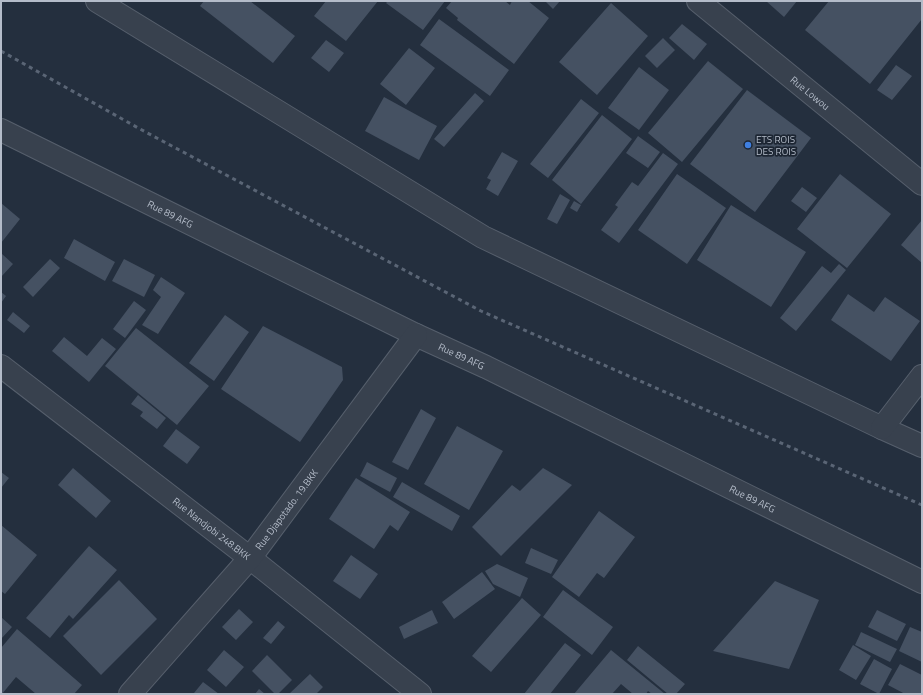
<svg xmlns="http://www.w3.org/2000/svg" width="923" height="695" font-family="'Titillium Web',sans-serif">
<rect width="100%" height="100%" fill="#242f3e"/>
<path fill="#455162" d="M204,1H250L295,36L273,63L200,6Z
M326,1H378L346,41L314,16Z
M388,1H445L423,30L386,3Z
M452,1H505L510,5L512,1H528L549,18L514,64L457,20L458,18L446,8Z
M545,1H560L553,9Z
M766,1H797L784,17Z
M829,1H922V19L870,84L805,30Z
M611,3L648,36L597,95L559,62Z
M439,19L509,70L490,96L420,45Z
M682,24L707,44L694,60L669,38Z
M663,38L675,50L657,68L645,56Z
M326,40L344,53L329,72L311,58Z
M409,48L435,68L406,105L380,84Z
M708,61L743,89L682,162L648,133Z
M896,65L912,76L892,100L877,90Z
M639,67L669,90L639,130L608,108Z
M747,90L811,138L755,212L690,164Z
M475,93L484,101L444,147L434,139Z
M384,97L437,126L419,160L365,131Z
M581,99L599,113L548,178L530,164Z
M602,115L632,139L581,204L552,180Z
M638,136L660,152L648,168L626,153Z
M502,152L518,161L498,196L486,189L491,180L487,178Z
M663,153L678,164L619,243L601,230L618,207L615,205L632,182L638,186Z
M677,174L726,208L687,264L638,230Z
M840,174L891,214L847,268L797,229Z
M802,187L817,198L806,212L791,201Z
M560,194L570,200L557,224L547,219Z
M574,201L581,205L577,212L570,208Z
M1,203L20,219L1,243Z
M731,205L806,252L771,307L697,260Z
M922,220V263L901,245Z
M74,239L115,262L105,281L64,258Z
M1,253L13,264L1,277Z
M50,259L60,268L33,297L23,287Z
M124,259L155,275L144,297L112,281Z
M839,264L846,270L796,331L780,318L822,266L831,273Z
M161,277L185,293L158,334L142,325L161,297L153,290Z
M1,292L6,296L1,303Z
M848,294L874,312L885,297L920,321L891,361L831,320Z
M134,301L146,310L125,338L113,329Z
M13,312L30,326L24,333L7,320Z
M225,315L249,332L214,381L189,363Z
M263,326L342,367L343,380L300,442L221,389Z
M136,328L209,386L177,425L105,366Z
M64,337L87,356L102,338L116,349L89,382L52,351Z
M138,395L166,418L157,429L140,416L143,412L131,404Z
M421,409L436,418L408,470L392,462Z
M457,426L503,451L469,510L424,484Z
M176,429L200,447L187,464L163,446Z
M367,462L397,478L390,492L360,476Z
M73,468L111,501L96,518L58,485Z
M543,468L572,485L501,556L472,527L512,485L520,491Z
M1,472L9,478L1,488Z
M356,478L410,512L398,531L390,525L374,549L329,519Z
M402,482L460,516L452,531L393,497Z
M599,511L635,537L604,578L597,573L579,597L552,577Z
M1,525L37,555L5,594L1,591Z
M89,546L117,570L73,619L69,615L50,638L26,618Z
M531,548L558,560L551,574L525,563Z
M351,555L378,574L360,599L333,581Z
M497,564L528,578L520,597L493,584L485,571Z
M482,572L495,589L454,619L442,602Z
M119,580L157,619L101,675L63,636Z
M775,581L819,600L789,669L713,651Z
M563,590L613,627L592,655L543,617Z
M522,598L541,615L491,672L472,656Z
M239,609L253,622L236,640L222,627Z
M432,610L438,623L404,639L399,627Z
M877,610L906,624L897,641L868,627Z
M1,617L12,627L1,639Z
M278,621L285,627L271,644L263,638Z
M910,627L922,632V662L899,651Z
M17,629L82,685L74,694H36L16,677L2,694L1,693V648Z
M861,632L897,649L890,662L855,645Z
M565,643L581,655L550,694H524Z
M853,645L871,656L856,680L839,670Z
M638,646L685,684L676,694H668L627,660Z
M224,650L244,667L226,687L207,670Z
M611,650L665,694H652L648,691L646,694H633L621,684L612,694H574Z
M267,655L292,680L278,694H275L252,671Z
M874,659L892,669L879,694L860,684Z
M900,664L922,675V694H905L888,685Z
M310,674L323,687L316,694H289Z
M203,682L219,694H195L194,693Z
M259,689L265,694H255Z"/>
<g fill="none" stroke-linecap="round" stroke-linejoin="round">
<g stroke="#565f6c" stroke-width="24">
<g id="street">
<path d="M97,1L483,237L882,428L922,446"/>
<path id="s1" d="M698,1L922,184"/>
<path id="s2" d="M1,130L416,335L486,367L922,582"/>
<path id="s3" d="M1,366L250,558L420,694"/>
<path d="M882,428L922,376"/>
<path id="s4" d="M130,694L250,558L416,335"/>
</g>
</g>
<use href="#street" stroke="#38414e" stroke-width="22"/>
<path stroke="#5a6575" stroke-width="3" stroke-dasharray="4 4" stroke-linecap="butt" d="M1,51L140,129L481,311L922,505"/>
</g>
<circle fill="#3f7fe0" stroke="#1d2633" stroke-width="1.5" cx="748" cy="145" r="4"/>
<g text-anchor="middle" stroke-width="3.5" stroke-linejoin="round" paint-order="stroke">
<g font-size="10" fill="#b4bcc9" stroke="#1d2633">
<text dy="4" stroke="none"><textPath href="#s1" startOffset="145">Rue Lowou</textPath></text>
<text dy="4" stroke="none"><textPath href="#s2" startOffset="189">Rue 89 AFG</textPath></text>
<text dy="4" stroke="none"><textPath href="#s2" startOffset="513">Rue 89 AFG</textPath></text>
<text dy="4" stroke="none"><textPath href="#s2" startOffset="837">Rue 89 AFG</textPath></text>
<text dy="4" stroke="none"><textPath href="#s4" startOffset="242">Rue Djapotado. 19.BKK</textPath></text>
<text dy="4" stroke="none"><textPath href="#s3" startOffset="266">Rue Nandjobi 248.BKK</textPath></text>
</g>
<g font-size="10" fill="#b4bcc9" stroke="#1d2633" text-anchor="start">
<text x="756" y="143">ETS ROIS<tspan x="756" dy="12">DES ROIS</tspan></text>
</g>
</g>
<rect width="923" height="695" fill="none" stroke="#b4bcc9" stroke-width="4"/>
</svg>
